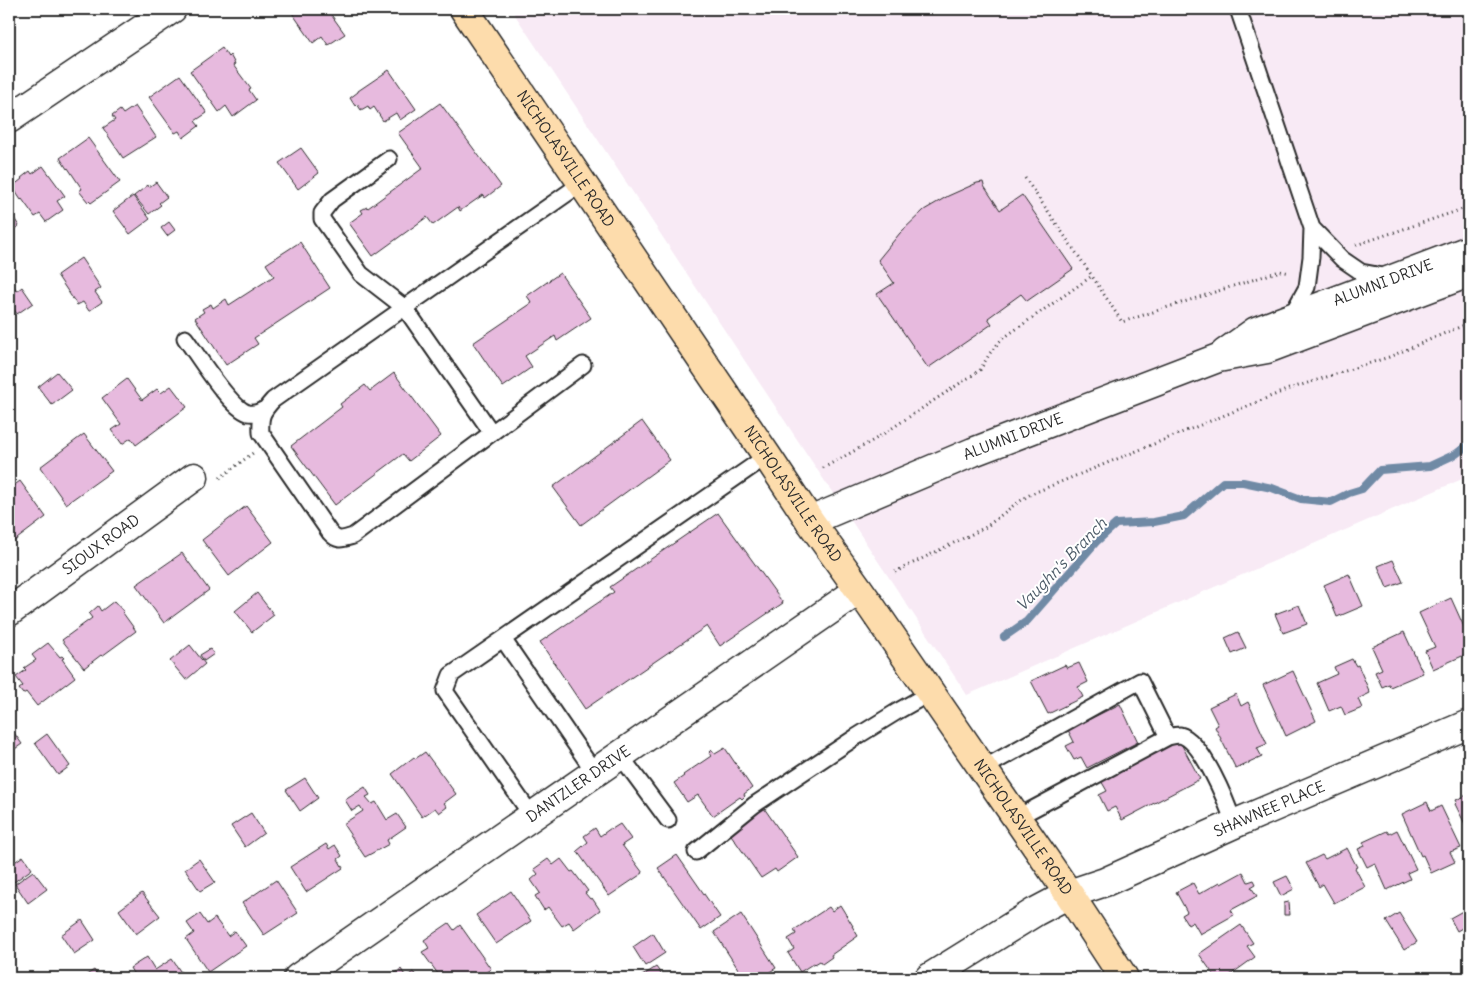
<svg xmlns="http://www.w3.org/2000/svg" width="1478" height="987" font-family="Delius,sans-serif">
<rect width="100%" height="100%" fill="#fff"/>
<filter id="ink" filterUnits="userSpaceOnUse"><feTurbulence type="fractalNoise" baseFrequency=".02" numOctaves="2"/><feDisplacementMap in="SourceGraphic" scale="10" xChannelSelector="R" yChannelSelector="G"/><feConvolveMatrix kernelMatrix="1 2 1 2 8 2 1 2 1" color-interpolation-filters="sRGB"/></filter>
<g filter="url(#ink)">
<path fill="#f8eaf5" d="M511,9H1469V476L967,695Z"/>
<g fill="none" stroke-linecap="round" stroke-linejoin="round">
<path stroke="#6f8aa5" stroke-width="8" d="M1004,637L1027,621L1096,542L1116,524L1154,522L1184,516L1223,482H1243L1272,488L1301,499L1331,502L1349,493L1362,489L1380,470L1430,466L1456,454L1469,444"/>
</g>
<path fill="#e7bade" stroke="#2b2b2b" d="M291,9H327L345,34L328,45L322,36L313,43L290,10Z
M222,48L228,57L230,55L235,64L233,65L251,89L249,90L256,100L233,117L226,106L219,112L190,71Z
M389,70L416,109L400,120L396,113L383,121L374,107L370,110L368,106L361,110L357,104L355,106L350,98L358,92V91Z
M180,75L207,113L195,121L199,126L183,138L179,131L175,133L149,97Z
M440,103L501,186L485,198L483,195L460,211L458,207L433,225L427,217L373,256L349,223L363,213L361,210L367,207L368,208L423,168L398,133Z
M135,106L156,137L123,158L103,128L115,120L112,116L120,110L123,114Z
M88,138L120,182L91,203L89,201L88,202L79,191L82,189L68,168L67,169L60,158Z
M301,148L319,173L298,189L279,163Z
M43,166L65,196L57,201L63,210L46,222L40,214L35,217L22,199L21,200L17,194L13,186L22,179L21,178L30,171L32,174Z
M156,182L167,197L159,203L161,205L149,214L134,196L148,185L149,187Z
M983,182L984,186L1000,210L1022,195L1073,269L1027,301L1021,294L988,318L992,324L928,368L877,294L894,283L878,260L900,233L924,210L948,196L977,183Z
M133,196L150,219L130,234L113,211Z
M9,210L19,226L9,233Z
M169,222L175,230L167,236L161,228Z
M300,242L330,288L254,338L258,344L226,365L195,318L204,312L202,309L211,304L213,308L226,299L229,305L274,276L266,264Z
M81,258L101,288L95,292L102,302L89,311L83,302L77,305L57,275Z
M560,273L591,318L557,341L555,336L525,356L532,367L503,387L473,343L532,303L527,296Z
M9,279L17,291L22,287L33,303L17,314L9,302Z
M57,372L72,390L52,405L38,387Z
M394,373L441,436L409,461L403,454L335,505L291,446L342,407L340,404L365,385L370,391Z
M127,379L142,400L157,389L161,393L171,386L187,407L136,445L131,438L122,444L112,430L121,424L102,398Z
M642,421L670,460L581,525L553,487Z
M84,434L112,471L66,504L40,467Z
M20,481L46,517L9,545V489Z
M246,506L273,542L229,576L202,540Z
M718,513L783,603L720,646L707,626L585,709L540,642L614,592L610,587Z
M182,553L209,590L164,623L136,585Z
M1393,560L1403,582L1387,588L1378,566Z
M1349,574L1363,606L1337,617L1324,585Z
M257,593L274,615L252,632L235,611Z
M1451,598L1469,638V653L1433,669L1425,651L1435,647L1419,613Z
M114,601L124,612L123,613L136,631L102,656L101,655L84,668L62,640L92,618L89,614L98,606L101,611Z
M1299,605L1307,624L1283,633L1275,614Z
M1238,632L1246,648L1232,654L1225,638Z
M1404,632L1423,673L1390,687L1389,684L1382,687L1375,672L1382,669L1372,647Z
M48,643L60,657L62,656L64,658L62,659L75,677L37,706L26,692L23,694L19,689L23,686L16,677L26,670L24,668L36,660L32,655Z
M190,645L205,664L186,680L170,661Z
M210,649L214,654L204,661L200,655Z
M1352,659L1356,666L1358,665L1370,693L1358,699L1362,708L1345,715L1341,706L1329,711L1317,683L1337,674L1334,667Z
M1079,663L1088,682L1078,687L1083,697L1048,714L1031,681L1065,665L1067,668Z
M1293,671L1316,721L1286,736L1263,685Z
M1236,694L1241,706L1248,702L1267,744L1257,748L1262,757L1236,769L1215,727L1218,725L1209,707Z
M1120,704L1138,742L1087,768L1081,757L1074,760L1066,746L1074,742L1068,730Z
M9,726L22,744L9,753Z
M47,734L70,766L58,775L35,743Z
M1178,738L1200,779L1122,820L1115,807L1107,811L1099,795L1107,791L1100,779Z
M725,748L752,788L744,794L745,796L742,799L740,797L713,816L698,795L687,802L674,783L684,776L683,775L711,756L709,753L712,750L715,754Z
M425,752L456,794L444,803L447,807L439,813L435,808L422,817L392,774L414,757L415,759Z
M305,778L318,798L300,811L286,790Z
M365,787L370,795L366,797L372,804L376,802L387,820L397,814L406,827L387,840L389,844L365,857L343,824L363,811L360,806L352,811L345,800Z
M1469,794V832L1455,804L1457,802L1456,800Z
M1427,802L1431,811L1441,806L1461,848L1450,852L1455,862L1431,873L1423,855L1421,856L1402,814Z
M764,808L798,857L777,872L775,869L761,878L729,832Z
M251,813L264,833L245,847L231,826Z
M620,824L631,839L622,845L643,873L609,896L577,851L588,842L584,836L595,828L600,836L611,828L612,829Z
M1397,830L1416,869L1407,873L1410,879L1387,890L1375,863L1367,867L1358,849L1365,846L1363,842L1387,831L1389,834Z
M326,844L329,849L335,845L342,856L338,859L343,868L306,892L290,867Z
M1347,848L1357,867L1355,868L1365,887L1334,903L1323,884L1319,887L1306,863L1322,855L1325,859Z
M677,855L720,917L701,930L658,868Z
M23,856L32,869L14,882L9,875V866Z
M199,859L215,882L200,891L185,869Z
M548,859L553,865L561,859L571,872L573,871L588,891L585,893L590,899L592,898L600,910L574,929L569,922L562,926L548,907L544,910L535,896L540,893L531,880L538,874L534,869Z
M33,871L47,889L28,903L15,884Z
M1243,872L1248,882L1254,880L1256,884L1251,887L1257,896L1231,910L1234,915L1200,934L1193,922L1188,925L1182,915L1187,912L1176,892L1193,883L1199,894L1220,882L1221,884Z
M1287,876L1294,889L1281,896L1274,882Z
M276,880L298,913L264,935L242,903Z
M511,891L531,921L496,944L476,915Z
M142,893L160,916L136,934L119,910Z
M1289,902L1290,915H1284V903Z
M840,905L853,926H852L858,936L831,955L832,957L822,964L820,961L815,964L814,963L800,972L788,953L794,949L788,939L796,934L794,930L829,907L832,911Z
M1468,908L1469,924L1457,931L1450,918Z
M1399,913L1417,942L1404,950L1386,921Z
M200,914L207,924L215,918L228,936L235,931L246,946L208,972L186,939L194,933L187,923Z
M741,914L776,968L760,978H744L714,932Z
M82,920L95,940L74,954L61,935Z
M449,923L454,930L460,925L491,969L477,978H441L422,952L429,948L424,940Z
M1241,925L1253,943L1247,946L1255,957L1226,978L1225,976L1222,978H1216L1199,954Z
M653,933L665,953L645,966L633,947Z
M147,957L155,970L172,959L184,977L187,975L189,978H136L130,968Z
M656,967L664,978H639Z
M401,969L406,977L413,972L418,978H388Z
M94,970L100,978H82Z"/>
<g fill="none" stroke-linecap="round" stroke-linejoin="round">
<g stroke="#2b2b2b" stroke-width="19">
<path id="service" d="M1238,9L1312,228L1311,257L1307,287L1290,318
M389,159L332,200L322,213V219L361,274L405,308L492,433
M582,183L273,400C262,412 260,416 261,433L330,533C338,542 343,539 353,536L583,365
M1312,228L1342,259L1361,272L1388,277
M185,338C197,354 230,408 248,413C254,414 258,413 263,410
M503,639L595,773
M620,755L668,820
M982,769L1140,681L1168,737C1172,736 1176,735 1180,735C1202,740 1227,803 1234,824
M532,816L445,691L451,675L767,456
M1016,818L1168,737
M696,852L754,805L856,737L898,711L930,693"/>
</g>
<g stroke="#2b2b2b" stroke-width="31">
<g id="minor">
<path d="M9,119L172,9"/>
<path id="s1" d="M9,612L194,477"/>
<path id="s2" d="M298,978L859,590"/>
<path id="s3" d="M929,978L1035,912L1069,894L1105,882L1234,824L1469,724"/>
</g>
</g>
<g stroke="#2b2b2b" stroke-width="31">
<g id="secondary">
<path id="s4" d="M1225,353L1256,331L1469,250"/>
<path id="s5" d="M810,521L973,452L1218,358L1267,349L1469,273"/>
</g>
</g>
<g stroke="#2b2b2b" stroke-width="31">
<g id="primary">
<path id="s6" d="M464,9L767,456L810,521L870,605L1069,894L1124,978"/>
</g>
</g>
<path stroke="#2b2b2b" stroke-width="3" stroke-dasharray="1 4" stroke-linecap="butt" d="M1025,178L1092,276
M1356,245L1469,207
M823,468L874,440L980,370L990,353L1002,339L1092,276L1122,322L1280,271L1290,273
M220,478L253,453
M895,572L986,527L1014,505L1031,494L1289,389L1389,357L1469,323"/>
<use href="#service" stroke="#fff" stroke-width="15"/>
<use href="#minor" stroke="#fff" stroke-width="28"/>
<use href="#secondary" stroke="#fff" stroke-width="28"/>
<use href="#primary" stroke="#fddcac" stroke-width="28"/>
</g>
</g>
<g text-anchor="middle" stroke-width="4" stroke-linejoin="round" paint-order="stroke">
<g font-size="15" fill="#2b2b2b" stroke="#fff">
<text dy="5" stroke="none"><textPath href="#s6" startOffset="181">NICHOLASVILLE ROAD</textPath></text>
<text dy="5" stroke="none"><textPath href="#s4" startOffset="174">ALUMNI DRIVE</textPath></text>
<text dy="5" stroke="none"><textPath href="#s5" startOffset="220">ALUMNI DRIVE</textPath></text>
<text dy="5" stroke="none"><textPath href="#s6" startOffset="586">NICHOLASVILLE ROAD</textPath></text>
<text dy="5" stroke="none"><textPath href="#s1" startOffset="114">SIOUX ROAD</textPath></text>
<text dy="5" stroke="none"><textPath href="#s2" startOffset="341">DANTZLER DRIVE</textPath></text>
<text dy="5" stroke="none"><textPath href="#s3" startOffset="381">SHAWNEE PLACE</textPath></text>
<text dy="5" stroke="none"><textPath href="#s6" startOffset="991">NICHOLASVILLE ROAD</textPath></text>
</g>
<g font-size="16" font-style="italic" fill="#4d5b68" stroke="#fff">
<text transform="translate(1061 564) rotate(-46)" y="6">Vaughn's Branch</text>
</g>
</g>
<rect width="1478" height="987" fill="none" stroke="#fff" stroke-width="30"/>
<rect x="15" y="15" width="1448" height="957" fill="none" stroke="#2b2b2b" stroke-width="2" filter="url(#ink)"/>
</svg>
